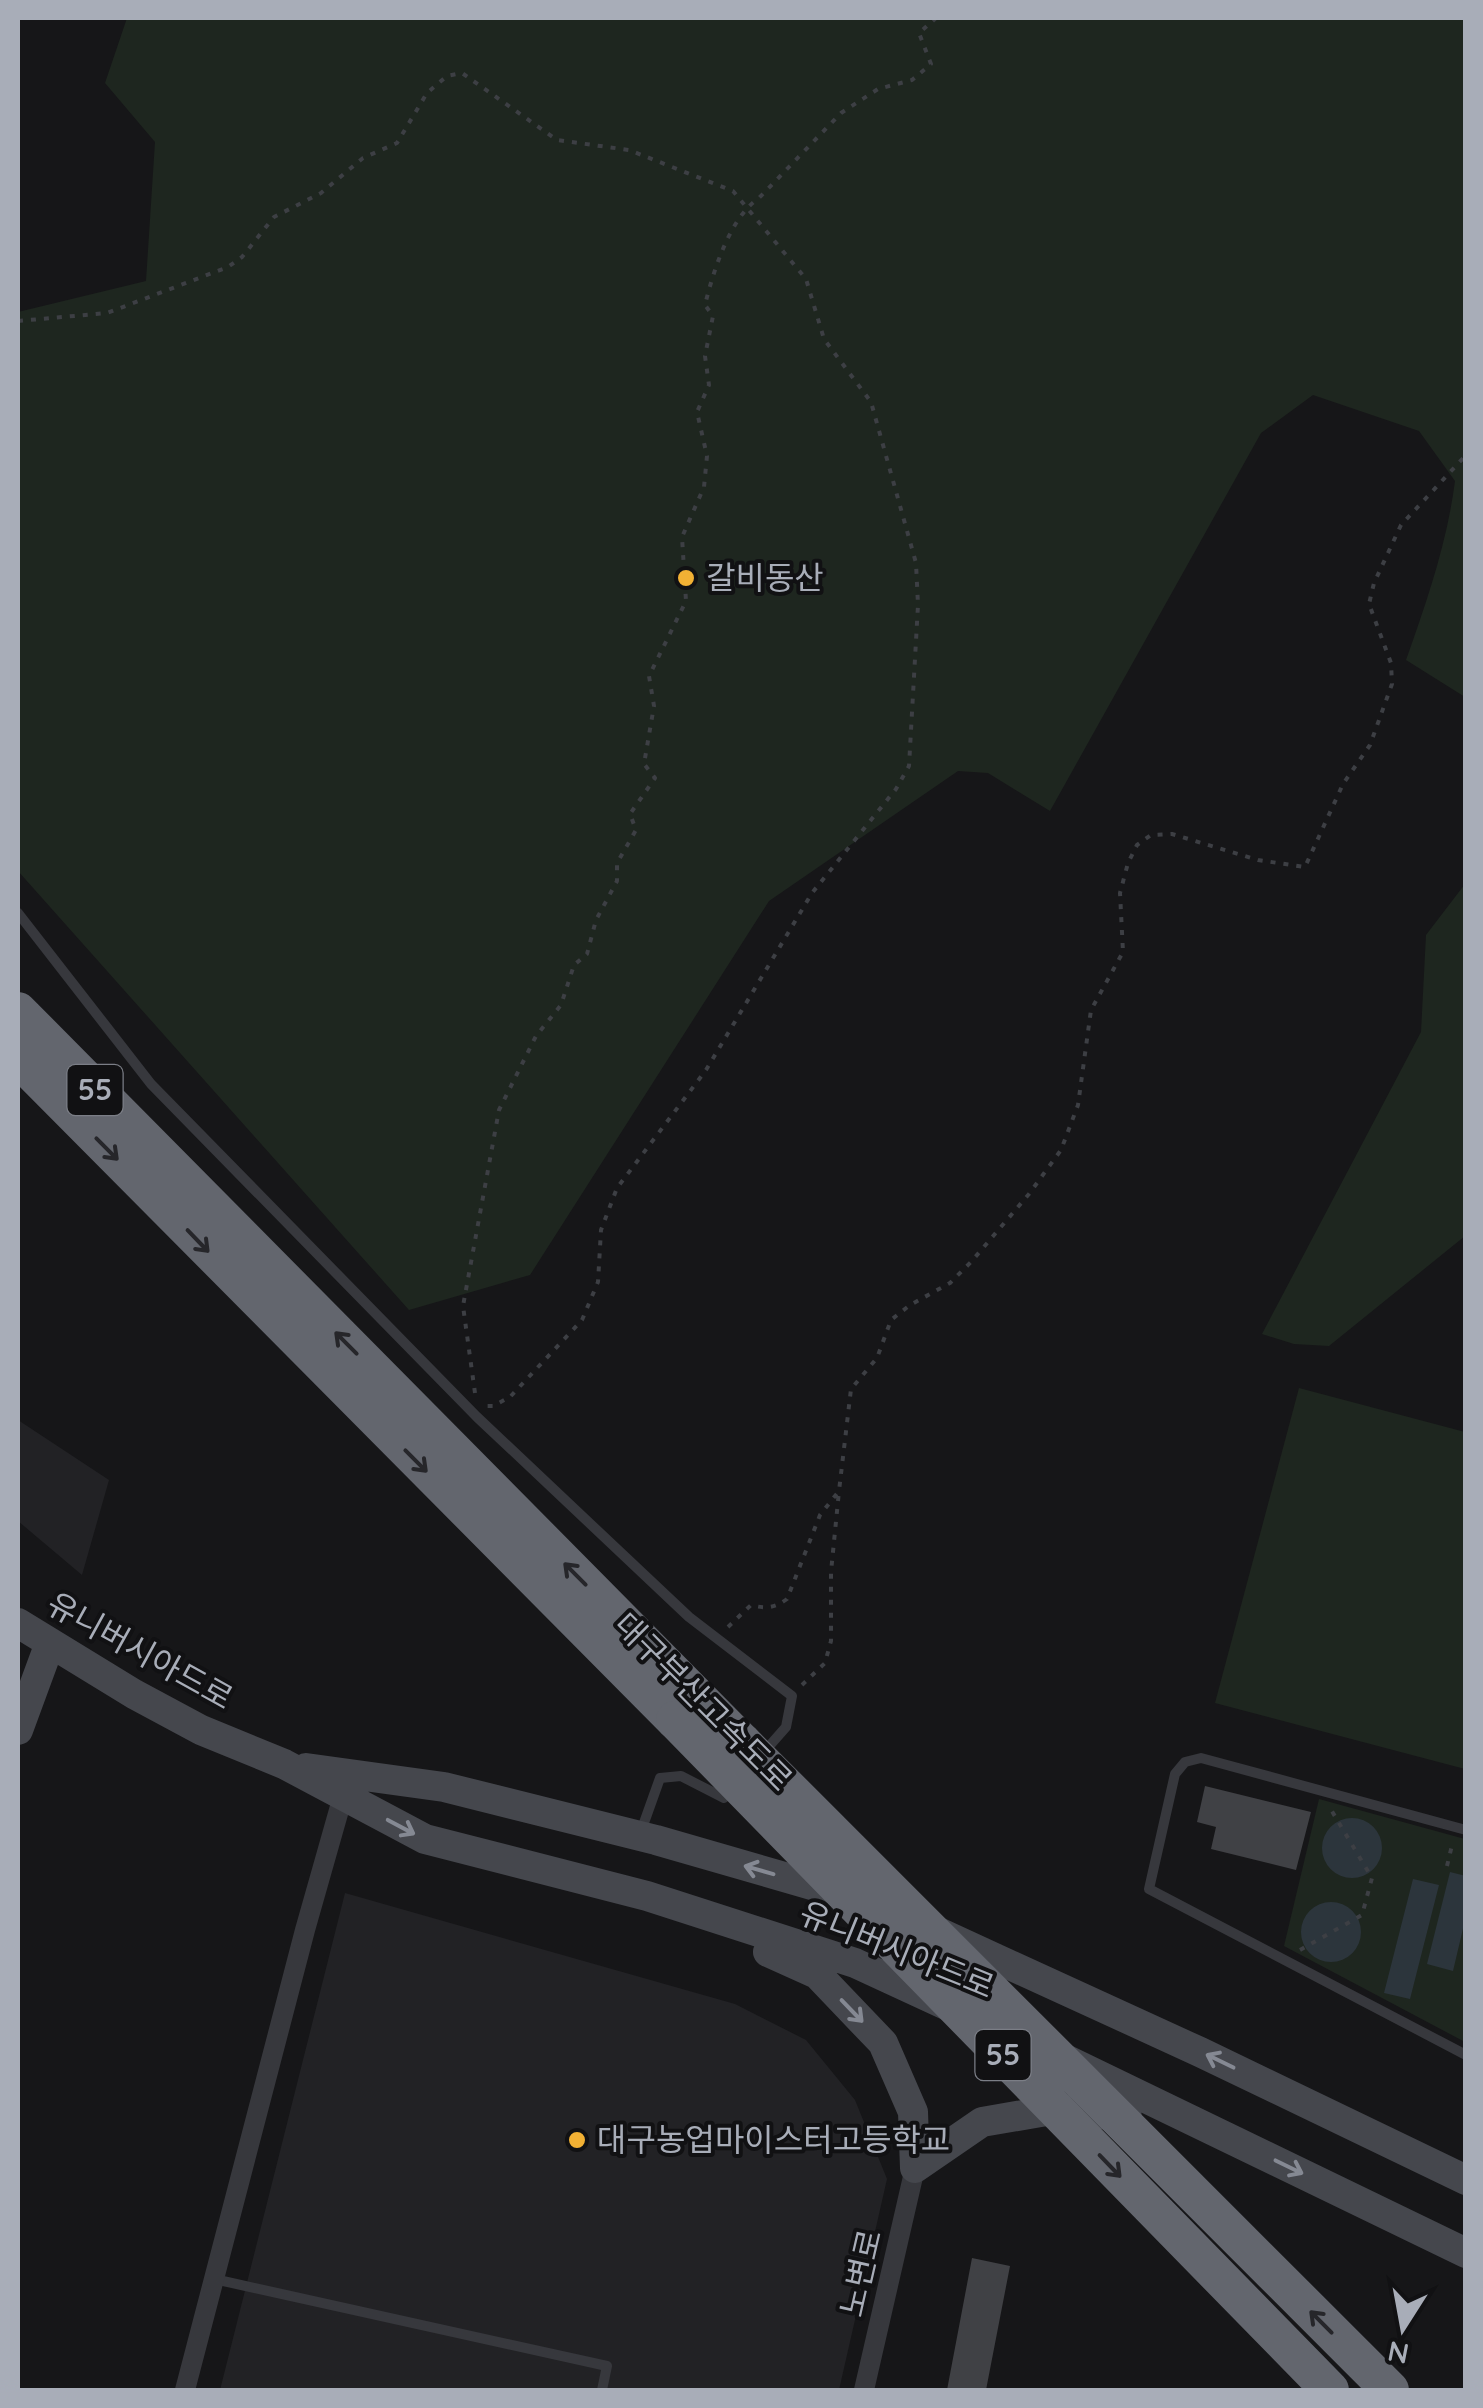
<svg xmlns="http://www.w3.org/2000/svg" width="1483" height="2408" font-family="Quicksand,'Noto Sans KR',sans-serif">
<rect width="100%" height="100%" fill="#161618"/>
<path fill="#222225" d="M18,1420L109,1480L82,1575L18,1521Z
M345,1893L735,2004L806,2040L855,2100L887,2179L839,2390H220Z"/>
<path fill="#1e261f" d="M127,18H1465V697L1406,660C1427,601 1447,543 1455,481L1419,431L1313,395L1261,433L1050,811L988,773L958,771L769,901L530,1275L409,1310L18,871V312L146,281L155,142L105,83Z
M1465,884V1236L1329,1346L1294,1344L1262,1334L1421,1032L1426,935Z
M1299,1388L1465,1432V1769L1215,1703Z
M1319,1799L1465,1839V2042L1284,1946Z"/>
<path fill="#2c353c" d="M1322 1848a30 30 0 1 1 60 0a30 30 0 1 1-60 0Z
M1450,1872L1466,1876L1465,1920L1453,1971L1427,1964Z
M1413,1879L1439,1885L1410,1999L1384,1993Z
M1301 1932a30 30 0 1 1 60 0a30 30 0 1 1-60 0Z"/>
<path fill="#404145" d="M1205,1786L1311,1812L1296,1870L1211,1849L1216,1827L1197,1822Z
M972,2258L1010,2266L986,2390H947Z"/>
<g fill="none" stroke-linecap="round" stroke-linejoin="round">
<path stroke="#3d3f44" stroke-width="4" stroke-dasharray="5 8" stroke-linecap="butt" d="M18,321L107,313L228,267L242,257L274,217L321,193L363,158L397,143L427,93L447,76L462,73L557,140L629,150L733,191L806,279L824,339L871,402L916,563L918,605L909,766L896,789L812,893L706,1070L617,1188L601,1230L598,1282L582,1320L510,1397L493,1406H486
M475,1393L463,1306L499,1110L536,1036L561,1005L574,965L587,954L596,920L617,881V863L636,830L630,814L655,778L644,764L654,706L649,676L686,601L682,537L704,487L707,456L697,412L709,385L705,356L713,316L705,305C713,272 730,217 759,198L841,113L878,89L912,80L931,64L919,33L936,18
M728,1627L751,1605C765,1609 775,1608 787,1599L820,1515L839,1491L851,1389L877,1358L891,1320L910,1305L950,1283L971,1262L1029,1194L1061,1150L1078,1105L1091,1010L1123,952L1120,893L1128,863L1137,845L1151,835L1172,834L1258,860L1305,867L1343,784L1370,745L1392,684L1391,663L1369,604L1374,583L1401,525L1466,455
M802,1685L825,1663L831,1641V1572L839,1491
M1447,1866L1453,1841
M1300,1950L1362,1915L1372,1878L1330,1808"/>
<path stroke="#37383d" stroke-width="10" d="M18,913L151,1084L477,1417L689,1617L792,1696L786,1727L764,1752
M1466,1830L1201,1758L1185,1762L1175,1774L1149,1889L1466,2055
M640,1834L660,1778L681,1776L724,1798L733,1788
M214,2279L607,2366L602,2390"/>
<path stroke="#37383d" stroke-width="20" d="M185,2390L305,1930L343,1796
M864,2390L915,2168"/>
<path stroke="#45474d" stroke-width="30" d="M18,1623L134,1694L201,1730L284,1764L425,1839L647,1896L855,1963L948,2006
M18,1730L50,1643
M306,1768L444,1787L656,1840L850,1896
M938,1932L1200,2052L1466,2180
M768,1952L817,1974L883,2043L913,2112L915,2168L982,2122L1058,2109L1127,2117
M1067,2060L1466,2253"/>
<path stroke="#63666e" stroke-width="38" d="M18,1011L742,1742
M18,1058L675,1720"/>
<path stroke="#63666e" stroke-width="38" d="M675,1720L1330,2390
M742,1742L1390,2390"/>
</g>
<defs><path id="oneway-shaft" d="M-6 0H5M1.5-3L5.5 0L1.5 3" fill="none" stroke-width="1.6" stroke-linecap="round" stroke-linejoin="round" transform="scale(2.5)"/></defs>
<g stroke="#26262a">
<use href="#oneway-shaft" transform="translate(107 1149) rotate(45)"/>
<use href="#oneway-shaft" transform="translate(198 1241) rotate(46)"/>
<use href="#oneway-shaft" transform="translate(346 1343) rotate(-135)"/>
<use href="#oneway-shaft" transform="translate(416 1461) rotate(45)"/>
<use href="#oneway-shaft" transform="translate(575 1574) rotate(-135)"/>
<use href="#oneway-shaft" transform="translate(1110 2166) rotate(46)"/>
<use href="#oneway-shaft" transform="translate(1321 2322) rotate(-135)"/>
</g>
<g stroke="#858993">
<use href="#oneway-shaft" transform="translate(401 1827) rotate(28)"/>
<use href="#oneway-shaft" transform="translate(759 1870) rotate(-164)"/>
<use href="#oneway-shaft" transform="translate(852 2011) rotate(46)"/>
<use href="#oneway-shaft" transform="translate(1220 2061) rotate(-154)"/>
<use href="#oneway-shaft" transform="translate(1289 2167) rotate(26)"/>
</g>
<g fill="#f2b134" stroke="#111113" stroke-width="4">
<circle cx="686" cy="578" r="10"/>
<circle cx="577" cy="2140" r="10"/>
</g>
<g text-anchor="middle" stroke-width="8" stroke-linejoin="round" paint-order="stroke">
<g fill="#111113" stroke="#7b7e86" stroke-width="2.5">
<rect x="67.5" y="1065" width="55" height="50" rx="8"/>
<rect x="975.5" y="2030" width="55" height="50" rx="8"/>
</g>
<g font-size="30" font-weight="bold" fill="#a8adb8">
<text x="95" y="1100">55</text>
<text x="1003" y="2065">55</text>
</g>
<g font-size="32" fill="#a8adb8" stroke="#111113" text-anchor="start">
<text x="706" y="589">갈비동산</text>
<text x="597" y="2151">대구농업마이스터고등학교</text>
</g>
<g font-size="32" fill="#a8adb8" stroke="#111113">
<text transform="translate(140 1651) rotate(29)" y="11">유니버시아드로</text>
<text transform="translate(703 1702) rotate(45)" y="11">대구부산고속도로</text>
<text transform="translate(897 1950) rotate(22)" y="11">유니버시아드로</text>
<text transform="translate(861 2273) rotate(-77)" y="11">노변로</text>
</g>
</g>
<rect width="1483" height="2408" fill="none" stroke="#a8adb8" stroke-width="40"/>
<g transform="translate(1403 2328) rotate(191)" stroke="#111113" stroke-width="8" paint-order="stroke">
<path d="M0-8L18 38L0 25L-18 38Z" fill="#a8adb8"/>
<text y="-15" font-size="28" font-weight="bold" text-anchor="middle" fill="#a8adb8">N</text>
</g>
</svg>
